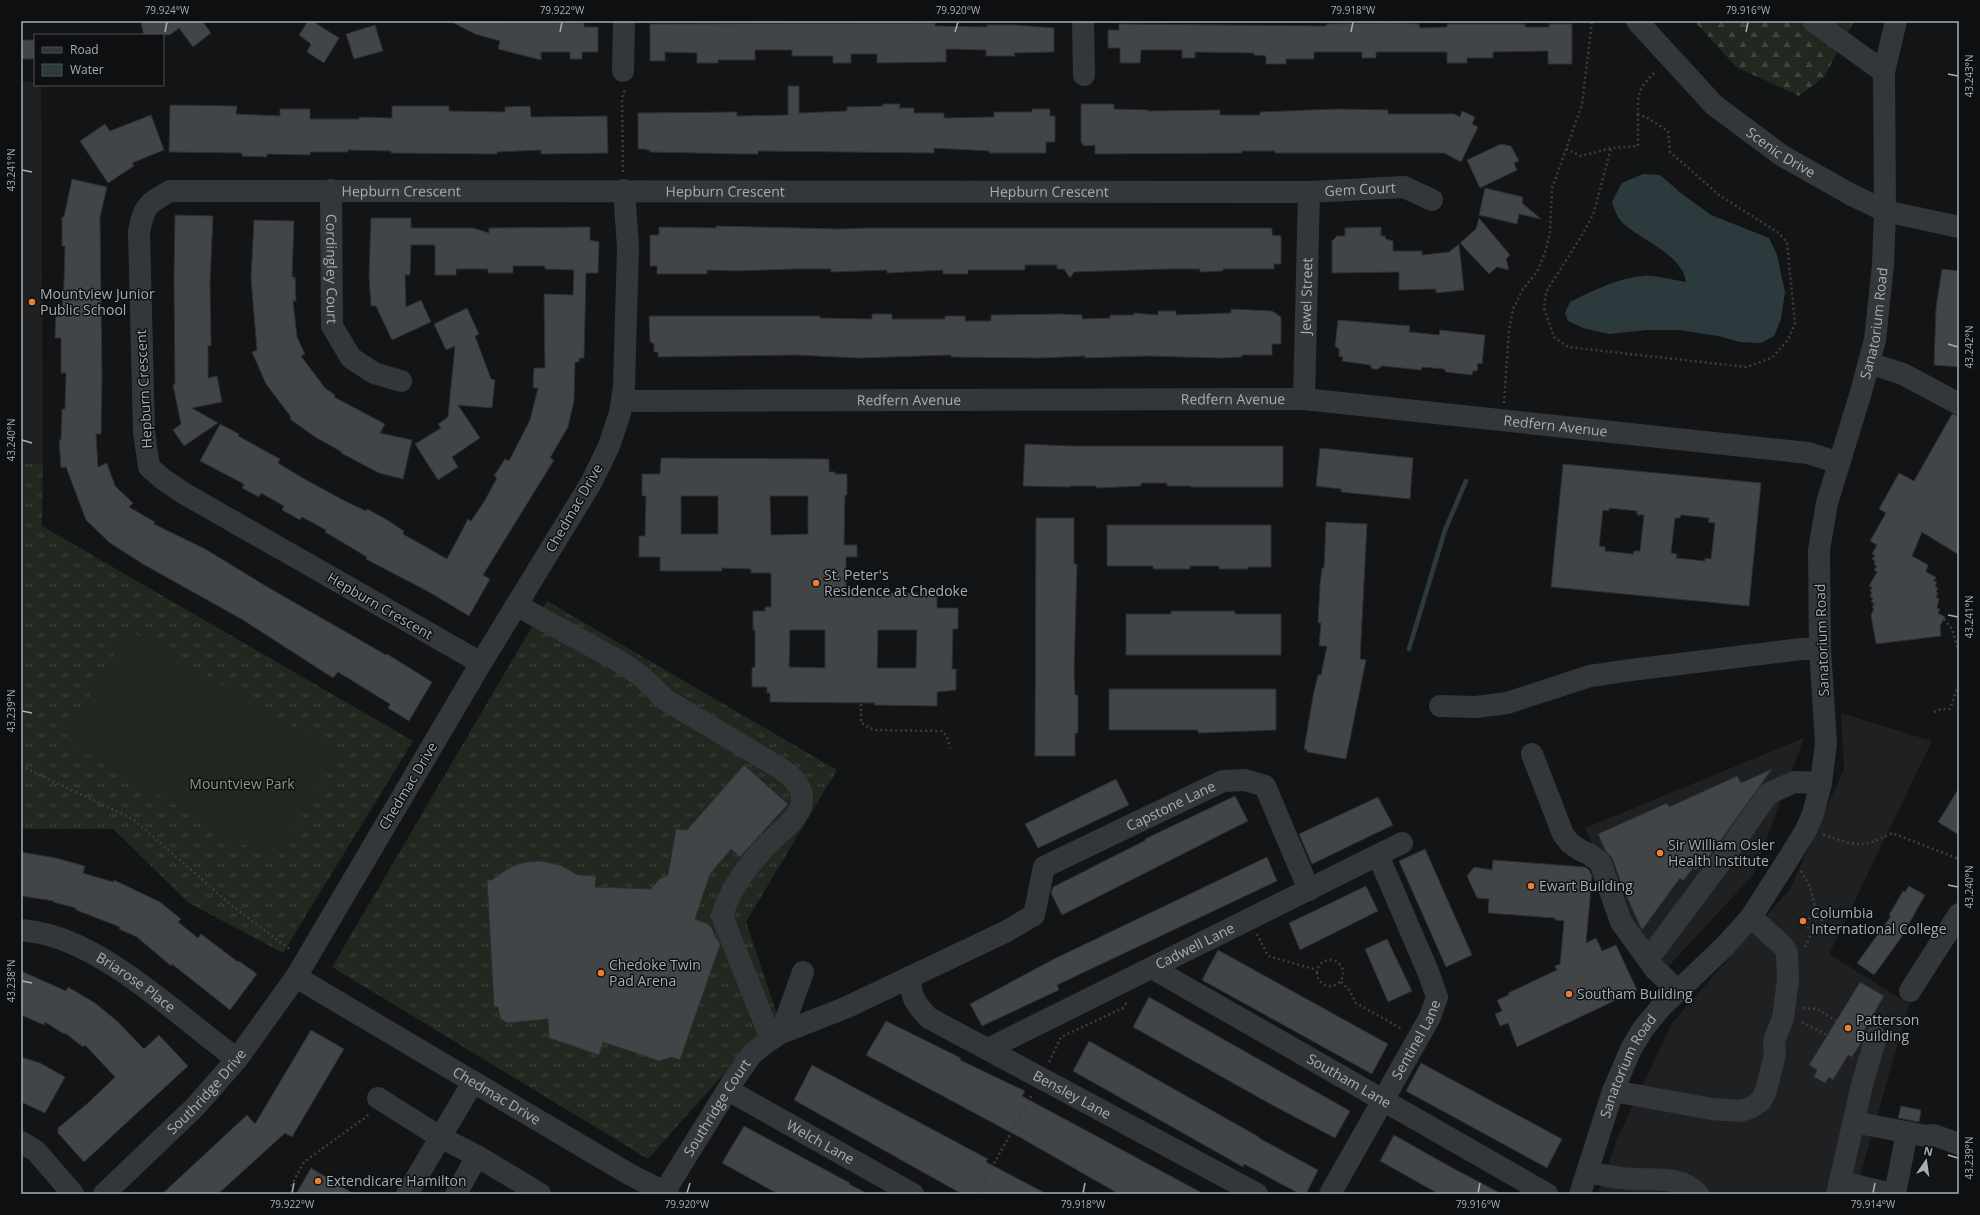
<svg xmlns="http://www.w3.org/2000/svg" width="1980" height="1215" font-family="'Open Sans',sans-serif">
<defs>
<pattern id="grass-tufts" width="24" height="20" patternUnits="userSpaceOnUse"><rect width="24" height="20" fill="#202820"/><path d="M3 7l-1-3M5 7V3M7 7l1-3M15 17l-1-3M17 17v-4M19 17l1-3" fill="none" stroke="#3d453e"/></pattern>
<pattern id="forest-firs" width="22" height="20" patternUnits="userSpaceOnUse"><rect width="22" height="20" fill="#202820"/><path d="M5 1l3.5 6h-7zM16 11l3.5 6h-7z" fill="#3d453e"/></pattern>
</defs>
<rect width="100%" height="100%" fill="#131415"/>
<path fill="#1f2022" d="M21,82H35V85H41L43,463L21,464Z
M1841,713L1932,741L1829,954L1909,1004L1855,1194H1598L1618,1137L1672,1023L1790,889L1844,769Z
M1804,738L1753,875L1655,981L1585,828Z"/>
<path fill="url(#grass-tufts)" d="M43,463L42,526L413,741L283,953L189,903L113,829H21V464Z
M547,601L837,770L746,922L777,1014L648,1159L332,967Z"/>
<path fill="url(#forest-firs)" d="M1694,21H1854L1824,77L1799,96L1736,67Z"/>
<path fill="#202820" d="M129,630L339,753L274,862L65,740Z"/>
<path fill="#2d3a3d" d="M1643,174L1660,175L1682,194L1711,215L1769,238L1777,255L1785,292L1781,319L1774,336L1761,343L1740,342L1718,336L1679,330H1647L1609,334L1583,328L1568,321L1565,313L1570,302C1592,291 1618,278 1643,276C1657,275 1672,280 1686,282C1683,255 1641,240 1624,224C1617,218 1615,210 1612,202L1622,183Z"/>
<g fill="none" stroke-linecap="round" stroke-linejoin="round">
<path stroke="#2d3a3d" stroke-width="4.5" d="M1409,649L1445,530L1466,481"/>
</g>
<path fill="#424548" stroke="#2d2e31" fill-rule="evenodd" d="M151,21H202L211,33L193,47L179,28L170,35H144L141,23Z
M308,21H312L339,38L324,63L307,52L311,44L299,35Z
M450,21L584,23V27H598V52H582V59H570V52H541V60L498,49L500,41L475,34Z
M935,23V26L987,27V25H1014L1054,28V52L1014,53L1015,56H986V50L946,49V62L877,63V54H851V63H833V56H792V50H755V60H718V63H697V53L665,52V61H650V24Z
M1392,23L1419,24L1420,28L1447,27V24H1525V27H1549V24H1572V64H1548V51L1493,52V58H1467V63H1447V52H1376V58H1362V52H1314V59H1286V64H1266V56L1254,55V53L1195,52V58H1182V50H1141L1140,63H1120V48H1108V30H1119V24L1326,26V24Z
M375,25L383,51L354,59L346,34Z
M21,40H35V59H21Z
M788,86H799V113L847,111V107L883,106V104H900L899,108H914V113H944V118L994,117V112H1032V109H1050V116H1055V142H1046V153H989V151L934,148V153L758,151V154H743L650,152V150H646V149H638V113L737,112V116L788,115Z
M1081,104H1114V109L1148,110V111L1220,110V115H1260V112L1337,109L1388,110V114H1454L1460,117L1462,111L1475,117L1472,124L1478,127L1461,162L1444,153H1275V151H1242V153L1095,154V145L1084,146L1081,142Z
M170,105L237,106L236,114L280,116V109H310V119H359V117L392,118V106H449V111L505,112V107L530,106L531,117L607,116L608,153L541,154V150L497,152V154L391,153V151L348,150V152H310V155L267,154V157L242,156V153L169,152Z
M151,115L164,150L132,163L134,166L108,183L80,141L105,124L110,131Z
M1501,144L1511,146L1519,161L1514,163L1517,170L1480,188L1467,160Z
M72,179L107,187L100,217L102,377L101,434H96L98,467L107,463L115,486L133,503L129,507L155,522L154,524L207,550L264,585L386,655L387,654L432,682L409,721L388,708L390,704L338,672L333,678L243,620L143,564L110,543L86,520L66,467L61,468L59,440H61L62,409H65L66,373H61V338H55L56,313L62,314L64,283L65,246H62V217H64Z
M1485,188L1523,197L1522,203L1541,219L1519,214L1517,224L1479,215Z
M175,215L213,216L210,282L211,346H208V378L217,376L222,402L192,408L218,423L184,446L173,430L181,424L173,385L175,384L174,278Z
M371,218H411V228H473L489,233V228L590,227V240L599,242L598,273H586L584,358H579V362H575L574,401L568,427L550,458L554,460L483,575L490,579L469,616L429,592L366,559L367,557L325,532L326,530L302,517L300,520L282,510L284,506L261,493L259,497L242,488L244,484L200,461L220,424L239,434L238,436L280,459L278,463L301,477L343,500L366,511L367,509L384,518L404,531L403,534L447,559L468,519L471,521L484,502L497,478L494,476L505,459L509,461L530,420L538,388H533L534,368H545L544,294L573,295L574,270L545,269V266H513V273H488V269H456V275H435V245H411L410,275H405L406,307L421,300L431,322L392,340L376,306H371L369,275Z
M1479,218L1510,255L1506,259L1509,270L1497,267L1489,274L1460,243L1476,229Z
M254,220L294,221L292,277H295L296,301H293L297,337L305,354L301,356L325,388L335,395L334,397L385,424L380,433L412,440L403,479L379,473L341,453L342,452L315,437L290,419L291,417L266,384L252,352L257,350L251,279Z
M716,226L840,229L867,228H1272V235L1281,236V264H1274V269H1223V271L1200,272V269H1167L1074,272L1070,278L1064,269H1057V265H1025V270H968V274H943V270L887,273V270L831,272V269H793L736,271L707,270V274H657V266H650V235H659V227L716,228Z
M1381,227V236H1385L1386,239L1393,241V251H1422V255L1449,252L1459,244L1464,290L1436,293V289L1399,290V272L1332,273V241L1337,236H1345V228Z
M1942,269L1959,271V367L1934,365L1936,308Z
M467,308L479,334L475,336L491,379L495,380L492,408L458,405L480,438L452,457L458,467L438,480L415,444L441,428L438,424L448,417L455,346L446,350L434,324Z
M1231,309L1272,311L1281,317V344H1272V355H1242V357L1220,358L1147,356L1085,358V356L1040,358L951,357V355L859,358L796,355L658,357V352H654V344L650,342L649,316H820V318L872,319V314H892V319H945V316H965V321H991V315L1058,314L1082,315V319L1110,318V315H1134V313L1158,315V311H1176V315L1231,313Z
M1338,320L1410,326L1409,332L1439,335L1440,330L1485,335L1482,364L1478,363L1477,371H1473L1472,375L1446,372L1444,369L1422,367L1421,370L1382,366L1378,369H1372L1370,365L1342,361L1343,357L1339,356V349L1335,346Z
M1952,414L1959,416V555L1922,532L1912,556L1928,565L1926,572L1936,577L1934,581L1937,582L1935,586L1938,588L1936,592L1938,593L1936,597L1939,599L1937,608L1940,609L1938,613L1945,617L1940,626L1941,636L1876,644L1871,615L1874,609L1872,608L1874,603L1871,602L1873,598L1870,597L1872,592L1870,591L1872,587L1869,586L1877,572L1874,570L1877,566L1874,565L1875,561L1872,559L1875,555L1872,554L1877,545L1870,541L1886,513L1879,509L1899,473L1914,481Z
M1025,444L1070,446H1283V487H1191V486H1167V483H1141V486L1117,487L1096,488V486H1070V487L1023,486Z
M1320,448L1413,458L1410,499L1341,492V489L1316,486Z
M661,458L829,459V472H835V474H847V495H845L844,545H857V557H846V595L876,596V593H937V608H958V629H953L952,669H956V690L937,692V706L874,705L875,703L770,702V693H767V687H752V668L755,667V630H753V611H765V607H771V573H751V569L722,568V571H660V557H639V536H645L646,496H642V474H660ZM681,496H718V534H681ZM770,496H808V534L771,535ZM790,630H825V668L789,667ZM878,630H917L916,668H877Z
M1563,464L1761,483L1749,606L1551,587ZM1609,508L1637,511V515H1644L1640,551H1634L1633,554L1605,551V547L1599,546L1603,510L1609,511ZM1681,515L1709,518L1708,522L1715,523L1711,559L1705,558V561L1676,558L1677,554L1671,553L1675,518H1680Z
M1036,518H1074V564H1077L1074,672L1075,695H1078V733H1075V756H1035Z
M1326,522L1367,524L1360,659L1366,660L1346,759L1307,752V750L1304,749L1314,691L1318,675H1321L1327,646H1319L1321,623H1318L1320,585L1322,568H1324Z
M1107,525H1271V567H1248V569H1219V566H1190V569H1153V566H1107Z
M1171,611H1235V614H1281V655H1126V614H1171Z
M1109,689H1276V730L1198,733V730H1109Z
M744,765L788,804L740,857L731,849L710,874L695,919L708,924L713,930L715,938L718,939L720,945L680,1060L672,1057L659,1061L603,1042L599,1055L549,1038L548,1019L507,1023L500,1018L498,1007H494L487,880H492L503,872L515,865L527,862L541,861L560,865L578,875L596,876L595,887L651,889L659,879L668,875L676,829L687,830Z
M1772,769L1708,858L1706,857L1696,870L1693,868L1683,881L1680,878L1642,930L1624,891L1612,858L1605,850L1598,834L1667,803L1669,807L1737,776L1741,783Z
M1116,779L1129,805L1038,848L1025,824Z
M1959,788V835L1938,822Z
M1235,796L1248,821L1062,915L1051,893L1053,887L1146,840L1145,839Z
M1378,797L1393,825L1312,864L1299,834Z
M1425,849L1472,955L1446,967L1399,861Z
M21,852L56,858L85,866L83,873L113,882L114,880L160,902L181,919L178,922L198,938L201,934L238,962L239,961L257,974L230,1010L172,964L171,966L137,937L119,929L120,927L76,910V908L53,902L54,901L21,896Z
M1267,857L1277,881L1057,985L1059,990L982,1026L970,1004L1054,959Z
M1493,860L1585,867L1589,870L1592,876L1586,943L1596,938L1602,951L1616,945L1637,990L1517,1047L1508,1023L1500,1026L1495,1014L1502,1011L1497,1000L1509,995L1508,993L1557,970L1555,966L1560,964L1564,921L1555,920V918L1488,913L1489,899L1477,898L1467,876L1474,867L1492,870Z
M1366,886L1378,911L1300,950L1289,923Z
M1909,886L1925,895L1901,938L1874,975L1857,963L1891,916L1889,915L1903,891L1905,892Z
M1387,939L1412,991L1388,1002L1365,949Z
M1218,950L1388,1044L1372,1074L1202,980Z
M21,971L66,991L68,987L95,1003L117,1021L144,1049L159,1035L188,1066L84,1162L58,1133V1128L88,1103L115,1077L85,1045L83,1047L65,1033L64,1034L45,1022L44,1025L21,1015Z
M1860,982L1884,996L1859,1039L1862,1041L1861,1043L1852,1057L1848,1055L1833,1080L1829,1077L1825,1083L1814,1077L1817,1070L1809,1065Z
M1149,997L1350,1111L1335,1138L1274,1106L1133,1027Z
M886,1021L961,1058L960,1060L1025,1091L1022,1096L1204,1194H1119L1023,1139L866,1055Z
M311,1030L344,1049L292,1137L285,1133L218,1194H162L247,1115L255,1124Z
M1089,1041L1259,1137V1138L1318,1170L1306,1194H1300L1244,1164L1243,1167L1073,1071Z
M21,1057L40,1063L65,1077L45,1113L21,1102Z
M1421,1063L1562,1139L1547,1168L1406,1091Z
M812,1065L988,1159L986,1162L1047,1194H962L794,1100Z
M1901,1106L1921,1110L1919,1122L1898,1118Z
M744,1126L850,1183L849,1184L868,1194H778L722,1163Z
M1394,1135L1449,1166L1502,1194H1439L1380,1161Z
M311,1168L354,1194H296Z"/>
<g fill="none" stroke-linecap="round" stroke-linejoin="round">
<path stroke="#3a3e41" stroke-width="2.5" stroke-dasharray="2 3" stroke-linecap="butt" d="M1638,115C1637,93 1640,87 1655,72
M1566,149L1581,156L1611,148L1638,146V115L1646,117L1668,131L1670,152L1719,195L1779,233L1787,243L1795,323L1788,340L1772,358L1746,367L1568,347L1554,337L1544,308L1546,292L1584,232L1594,212L1611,148
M623,172L622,98L625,89
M1504,403L1509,331L1513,309L1523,289L1537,272L1545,253L1550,233L1552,188L1582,105L1592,21
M1944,619L1952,629L1959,652
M861,704V723L874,730L942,731L947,737L950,748
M1934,712L1942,709H1950L1959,682
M21,766L133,819L231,905L291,950
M1823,835C1858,845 1859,850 1892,833L1959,859
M1801,871L1810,887L1817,915
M1807 924a8 8 0 1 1 16 0a8 8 0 1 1-16 0Z
M1257,934L1268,956L1317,970
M1805,947L1812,932
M1317 973a13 13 0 1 1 26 0a13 13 0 1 1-26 0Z
M1341,982L1349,990L1356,1003L1402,1029
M1803,1008L1817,1009L1836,1021
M1802,1022L1827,1035
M1049,1062L1061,1037L1123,1008L1127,1002
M291,1186L304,1162L366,1117L369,1114
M977,1194L1032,1095"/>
<g stroke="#34373a" stroke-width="22">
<path d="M1083,21L1084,75"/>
<path id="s1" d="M1637,21L1714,105L1781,155L1850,194L1885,211L1959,227"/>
<path d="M1813,21L1884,72"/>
<path d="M623,71L624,21"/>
<path id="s2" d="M331,190L332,326L351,358L374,373L401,381"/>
<path id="s3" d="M624,190L628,247L624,386L620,413L609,446L591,483L481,663L296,977L629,1174L668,1194"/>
<path d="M1869,363L1903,374L1959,404"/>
<path id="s4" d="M1304,399L1309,192"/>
<path id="s5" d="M623,401L1304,399L1808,453L1839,463"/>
<path d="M516,605L617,660L641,676L666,700L778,767C791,775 806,788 801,806C796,822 777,834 765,847C746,868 730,889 722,916L771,1039"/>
<path id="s6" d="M481,663L185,494L164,480L149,467L144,432L139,232C144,206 147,204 170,191L1309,192L1404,187L1432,200"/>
<path d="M1440,706L1476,707L1507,703L1590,676L1631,670L1801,649H1820"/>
<path d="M1532,754L1563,834L1570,843L1580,850L1589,854L1600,862L1621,922L1655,969L1678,991"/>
<path id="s7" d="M21,930C29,931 37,932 45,934C111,950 182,1019 237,1059"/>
<path d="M1649,958L1720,863L1768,794L1794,782L1821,783"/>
<path id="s8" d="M1152,968L1547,1194"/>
<path id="s9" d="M910,977C911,997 915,1004 929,1018L1257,1194"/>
<path d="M1910,991L1959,914"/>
<path d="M781,1033L803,972"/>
<path id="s10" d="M988,1049L1402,843"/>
<path id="s11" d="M728,1090L913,1194"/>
<path d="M1613,1091L1712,1109L1740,1111L1750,1108L1761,1101L1766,1091L1775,1054L1774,1041L1783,1018L1788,980L1787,953L1783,946L1751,917"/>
<path d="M378,1098L440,1137L477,1156L540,1194"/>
<path d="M1854,1122L1926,1136L1934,1135L1959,1144"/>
<path d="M21,1142L36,1151L73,1194"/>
<path d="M1588,1172C1603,1175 1619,1179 1634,1179C1655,1180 1682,1176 1698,1194"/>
<path d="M1841,1182L1892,1194"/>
<path id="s12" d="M104,1194L195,1107L237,1059L296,977"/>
<path d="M407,1194L473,1082"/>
<path d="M456,1194L477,1156"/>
<path id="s13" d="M663,1194L733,1081L752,1054L767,1042L781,1033L845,1008L1005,932L1034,915L1044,867L1223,781L1245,780L1265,786L1309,890"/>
<path id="s14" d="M1330,1194L1430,1017L1437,997L1429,974L1378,855"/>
<path id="s15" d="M1580,1194L1613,1091L1631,1049L1643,1029L1661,1007L1725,946L1751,917L1787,861L1806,830L1813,814L1821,783L1826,743L1820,649L1819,550L1827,503L1861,392L1875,340L1883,265L1885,211L1884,72L1896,21"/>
<path d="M1837,1194L1862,1085L1876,1037"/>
<path d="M1895,1194L1907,1132"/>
</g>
</g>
<path fill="none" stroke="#a5aeb5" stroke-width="1.5" d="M165,32L167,22M560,32L562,22M955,32L958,22M1351,32L1353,22M1746,32L1748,22M1948,74L1958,76M22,170L32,172M1948,344L1958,347M22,440L32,443M1948,615L1958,617M22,711L32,713M1948,885L1958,887M22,981L32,983M1948,1155L1958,1158M292,1193L294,1183M687,1193L690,1183M1083,1193L1085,1183M1478,1193L1480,1183M1873,1193L1875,1183"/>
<g fill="#ee7f32" stroke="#0e0f10" stroke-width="1.5">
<circle cx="32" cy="302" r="4"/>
<circle cx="816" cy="583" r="4"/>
<circle cx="1660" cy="853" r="4"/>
<circle cx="1531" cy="886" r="4"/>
<circle cx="1803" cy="921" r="4"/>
<circle cx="601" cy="973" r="4"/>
<circle cx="1569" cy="994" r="4"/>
<circle cx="1848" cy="1028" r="4"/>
<circle cx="318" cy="1181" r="4"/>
</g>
<g text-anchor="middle" stroke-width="3" stroke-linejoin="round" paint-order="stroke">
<g font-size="14" fill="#a5aeb5" stroke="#0e0f10">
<text dy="5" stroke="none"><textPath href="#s1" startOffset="196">Scenic Drive</textPath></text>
<text dy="5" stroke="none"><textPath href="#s6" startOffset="1866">Gem Court</textPath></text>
<text dy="5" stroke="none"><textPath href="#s6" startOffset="907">Hepburn Crescent</textPath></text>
<text dy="5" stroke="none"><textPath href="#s6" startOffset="1231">Hepburn Crescent</textPath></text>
<text dy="5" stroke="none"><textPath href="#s6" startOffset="1555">Hepburn Crescent</textPath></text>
<text dy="5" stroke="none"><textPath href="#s2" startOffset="79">Cordingley Court</textPath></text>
<text dy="5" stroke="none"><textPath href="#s4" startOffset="103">Jewel Street</textPath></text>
<text dy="5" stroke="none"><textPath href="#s15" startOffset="953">Sanatorium Road</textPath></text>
<text transform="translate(144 389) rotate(-93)" y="5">Hepburn Crescent</text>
<text dy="5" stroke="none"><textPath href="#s5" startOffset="610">Redfern Avenue</textPath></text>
<text dy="5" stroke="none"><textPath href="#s5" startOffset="286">Redfern Avenue</textPath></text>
<text dy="5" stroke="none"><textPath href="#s5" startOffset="934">Redfern Avenue</textPath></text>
<text transform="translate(574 508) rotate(-60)" y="5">Chedmac Drive</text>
<text transform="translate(380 606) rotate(30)" y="5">Hepburn Crescent</text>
<text transform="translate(1822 640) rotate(-92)" y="5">Sanatorium Road</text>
<text transform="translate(408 786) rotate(-59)" y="5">Chedmac Drive</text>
<text dy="5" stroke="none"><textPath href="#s13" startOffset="671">Capstone Lane</textPath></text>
<text dy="5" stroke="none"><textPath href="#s10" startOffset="231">Cadwell Lane</textPath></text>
<text dy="5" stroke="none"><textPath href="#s7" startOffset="128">Briarose Place</textPath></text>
<text dy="5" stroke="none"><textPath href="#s14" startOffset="177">Sentinel Lane</textPath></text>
<text dy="5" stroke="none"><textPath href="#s15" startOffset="137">Sanatorium Road</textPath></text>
<text dy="5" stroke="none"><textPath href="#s8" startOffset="227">Southam Lane</textPath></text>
<text dy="5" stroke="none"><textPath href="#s12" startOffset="145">Southridge Drive</textPath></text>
<text dy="5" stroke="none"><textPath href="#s9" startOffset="209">Bensley Lane</textPath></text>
<text dy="5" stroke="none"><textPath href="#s3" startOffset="1108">Chedmac Drive</textPath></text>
<text dy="5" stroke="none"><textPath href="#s13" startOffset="102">Southridge Court</textPath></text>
<text dy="5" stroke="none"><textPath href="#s11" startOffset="106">Welch Lane</textPath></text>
</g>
<g font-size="14" fill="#a5aeb5" stroke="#0e0f10" text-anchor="start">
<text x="40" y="299">Mountview Junior<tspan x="40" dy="16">Public School</tspan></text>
<text x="824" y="580">St. Peter's<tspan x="824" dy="16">Residence at Chedoke</tspan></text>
<text x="1668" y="850">Sir William Osler<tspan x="1668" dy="16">Health Institute</tspan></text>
<text x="1539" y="891">Ewart Building</text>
<text x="1811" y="918">Columbia<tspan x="1811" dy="16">International College</tspan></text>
<text x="609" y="970">Chedoke Twin<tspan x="609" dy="16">Pad Arena</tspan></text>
<text x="1577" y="999">Southam Building</text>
<text x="1856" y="1025">Patterson<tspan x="1856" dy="16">Building</tspan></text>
<text x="326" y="1186">Extendicare Hamilton</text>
</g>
<g font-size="14" fill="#83a07c" stroke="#0e0f10">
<text x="242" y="789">Mountview Park</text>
</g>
</g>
<rect width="1980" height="1215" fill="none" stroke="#0e0f10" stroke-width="44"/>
<rect x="34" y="34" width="130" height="52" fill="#0e0f10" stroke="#4a4f52"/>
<rect x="42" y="47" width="20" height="6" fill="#34373a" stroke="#4a4f52"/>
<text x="70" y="54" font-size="12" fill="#a5aeb5">Road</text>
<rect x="42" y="64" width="20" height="12" fill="#2d3a3d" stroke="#4a4f52"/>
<text x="70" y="74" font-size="12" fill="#a5aeb5">Water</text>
<g transform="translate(1926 1161) rotate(13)" stroke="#0e0f10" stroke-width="3" paint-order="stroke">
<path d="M0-3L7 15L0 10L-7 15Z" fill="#a5aeb5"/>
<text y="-6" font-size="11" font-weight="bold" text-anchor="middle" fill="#a5aeb5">N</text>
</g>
<rect x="22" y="22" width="1936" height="1171" fill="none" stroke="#a5aeb5" stroke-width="1.5"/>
<g font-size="10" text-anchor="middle" fill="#a5aeb5">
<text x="167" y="14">79.924°W</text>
<text x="562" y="14">79.922°W</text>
<text x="958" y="14">79.920°W</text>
<text x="1353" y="14">79.918°W</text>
<text x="1748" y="14">79.916°W</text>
<text transform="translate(1969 76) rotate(-90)" y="4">43.243°N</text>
<text transform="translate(11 170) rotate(-90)" y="4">43.241°N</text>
<text transform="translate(1969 347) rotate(-90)" y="4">43.242°N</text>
<text transform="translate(11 440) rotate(-90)" y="4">43.240°N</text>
<text transform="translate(1969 617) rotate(-90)" y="4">43.241°N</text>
<text transform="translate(11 711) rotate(-90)" y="4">43.239°N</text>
<text transform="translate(1969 887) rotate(-90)" y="4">43.240°N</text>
<text transform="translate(11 981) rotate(-90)" y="4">43.238°N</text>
<text transform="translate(1969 1158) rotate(-90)" y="4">43.239°N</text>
<text x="292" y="1208">79.922°W</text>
<text x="687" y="1208">79.920°W</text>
<text x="1083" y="1208">79.918°W</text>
<text x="1478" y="1208">79.916°W</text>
<text x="1873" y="1208">79.914°W</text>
</g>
</svg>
